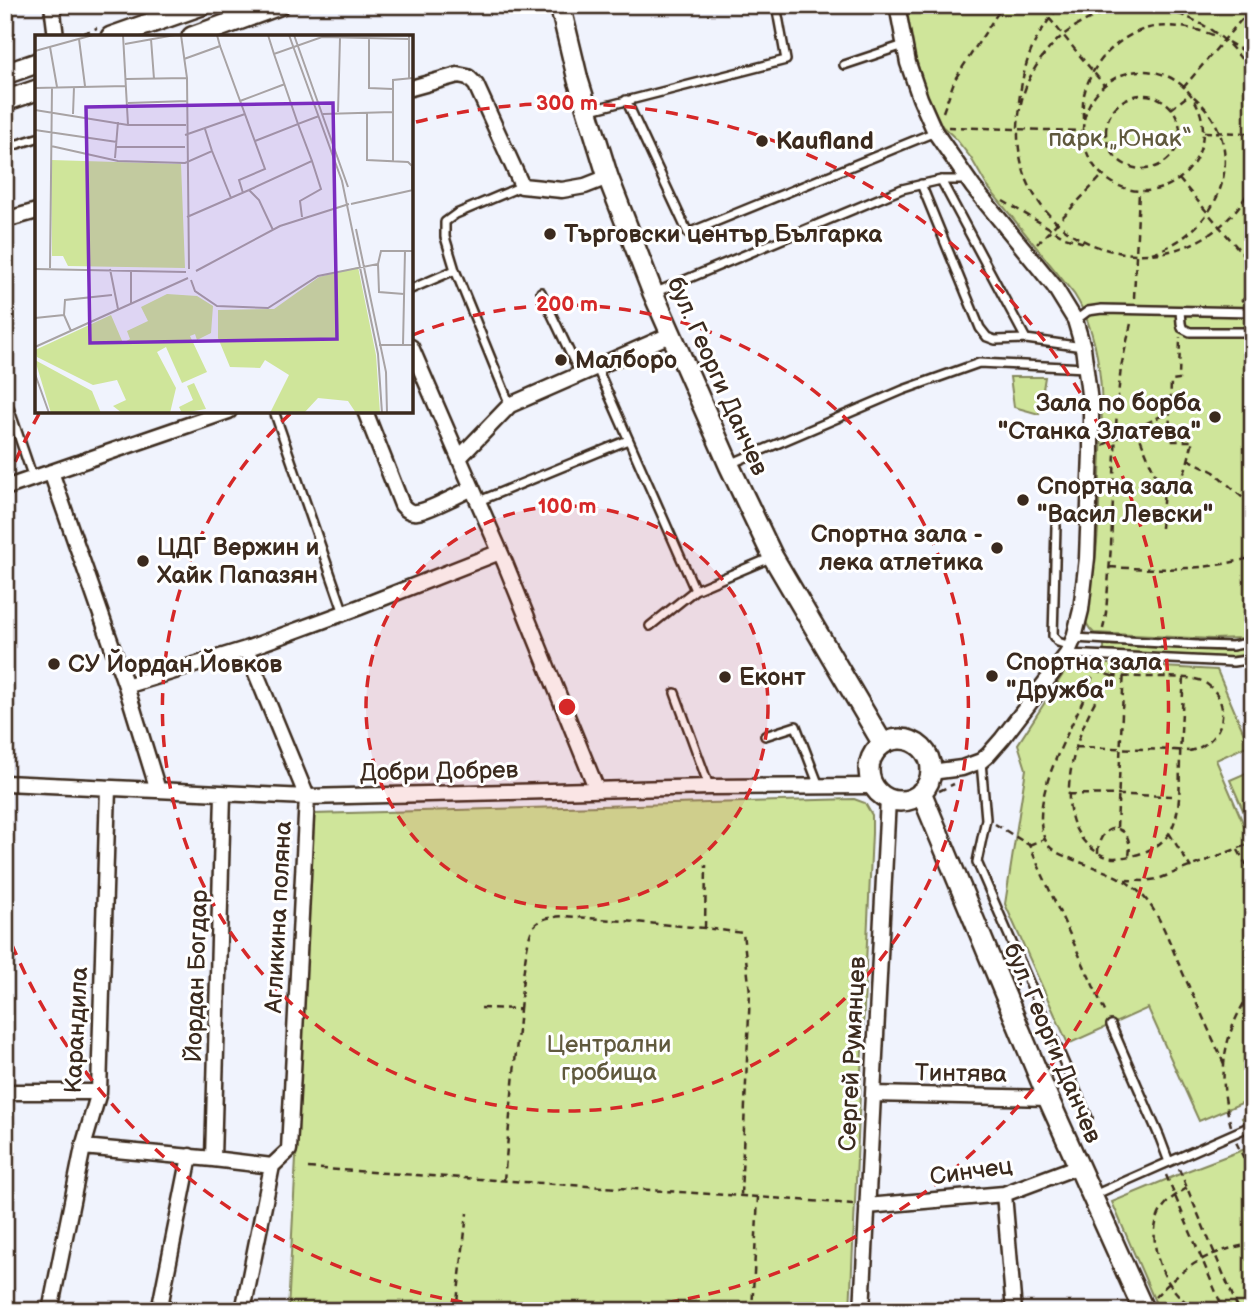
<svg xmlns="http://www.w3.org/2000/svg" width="1258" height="1316" font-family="'Balsamiq Sans',sans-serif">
<rect width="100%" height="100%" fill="#f0f3fd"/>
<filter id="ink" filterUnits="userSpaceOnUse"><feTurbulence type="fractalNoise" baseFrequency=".0143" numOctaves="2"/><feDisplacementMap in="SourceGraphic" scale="14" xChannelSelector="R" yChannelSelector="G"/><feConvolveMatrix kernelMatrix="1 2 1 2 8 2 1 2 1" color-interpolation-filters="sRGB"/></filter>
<g filter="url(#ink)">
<path fill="#cfe59a" stroke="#85885c" stroke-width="2" d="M905,5H1253V634L1243,638L1212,639L1094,633L1090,629L1085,621C1088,598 1093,575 1096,552C1099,527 1099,502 1100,477C1103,418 1107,345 1074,294L987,186L971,158L955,138L942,126L927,94L914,53Z
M1010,377H1045L1039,414L1014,407Z
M1104,645L1227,651L1253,646V653L1231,657H1209L1104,651Z
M1071,662L1217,670L1249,745L1216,760L1253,846L1252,1138L1242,1118L1247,1115L1244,1108L1246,1106L1244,1102L1199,1121L1148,1008L1068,1044L1005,904L1026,769L1018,744Z
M1253,770V833L1230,780Z
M854,799L865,803L872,815V833L850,1311H288L314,814Z
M1253,1146V1311H1159L1112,1202L1187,1171Z"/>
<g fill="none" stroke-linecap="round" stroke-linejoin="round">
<g stroke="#3b2a1e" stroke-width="12">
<path id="service" d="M844,65L904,45
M626,100L688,233L935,132
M587,111L786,60L776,5
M5,148L37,138
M941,180L1026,339
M921,184L980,328L987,337L995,340L1026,339L1083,347
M411,289L455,270
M541,292L580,374
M654,293L902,189L941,180H967
M1180,311L1181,323L1182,328L1190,332H1244L1251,335
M1076,320L1088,311L1102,309L1253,312
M597,368L695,590L770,558
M5,396L33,478
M510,405L455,270L445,237V222L456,214L522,186
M274,411L344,613
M730,464L903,390L979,363L1086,368
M479,501L628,440
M1056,526L1053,636L1058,642L1070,646
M650,626L695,590
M1074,638L1198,645L1232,646L1253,642
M1067,654L1233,662L1253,659
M675,693L709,786
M765,736L796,726L819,786
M981,762L986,819L977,862L1088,1118
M1111,1025L1160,1138L1169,1162
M1094,1195L1253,1125"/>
</g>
<g stroke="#3b2a1e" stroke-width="19">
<path id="minor" d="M52,5L56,37
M897,5L908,63L920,98L935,132L973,187L1054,286L1075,320L1083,347L1091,410V452L1087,558L1081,610L1074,638L1067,654L1002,739L988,755L981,761L962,768L931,772
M411,88L458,75L468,77L476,85L522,186L562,190L585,186L608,177
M5,220L37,211
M411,347L459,458
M365,411L402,505C406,510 410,513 417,512C428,511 460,494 472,488
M51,472L126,686L158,790
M5,488L229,411
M126,686L246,649
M5,783L307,797L710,787L873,786
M597,790L505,563L459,458L510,405L672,334
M5,1092H99
M873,1094L1048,1098
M83,1147L213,1159L272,1166
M213,1159L223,794
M1004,1194L1014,1311
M867,1206L1004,1194L1079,1166
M50,1311L83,1147L99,1092L108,788
M159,1311L190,1156
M243,1311L272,1166L289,1150L307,797L246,649L360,607L500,552
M862,1311L888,799"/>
</g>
<g stroke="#3b2a1e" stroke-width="24">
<path id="secondary" d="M560,5L578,80L608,177L653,293L729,465L773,557L883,744
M111,37L202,5
M192,37L279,5
M5,74L37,63
M5,101L37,90
M869 770a31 31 0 1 1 62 0a31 31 0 1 1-62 0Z
M921,792L1048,1098L1144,1311"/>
</g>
<path stroke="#3b2a1e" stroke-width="2.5" stroke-dasharray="7 5" stroke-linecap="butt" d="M1049,18L1104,85
M72,37L97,28
M1228,42L1253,57
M1083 131a60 60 0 1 1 120 0a60 60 0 1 1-120 0Z
M1253,80C1235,38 1193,12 1149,8C1112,5 1073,21 1049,49C1027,74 1017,103 1018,137C1023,266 1198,299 1253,183
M1183,88L1253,6
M1106 132a37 37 0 1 1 74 0a37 37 0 1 1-74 0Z
M1019,102C1024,61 1033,37 1061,5
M1171,109L1190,94
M943,112L955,79L1003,5
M1083,119C1083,110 1082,100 1085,91C1093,61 1122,32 1154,27C1175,24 1199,29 1218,37
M948,127L1081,131
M1204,132L1253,133
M1179,179L1253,266
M1003,201L1065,237L1084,243
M1037,244L1102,176
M1152,253C1222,231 1253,147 1193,96
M1134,298L1139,192
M1241,301L1253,293
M1136,428L1160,487C1183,500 1188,457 1193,441H1169L1171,381L1179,380L1180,337
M1103,445L1169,412
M1188,459L1214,472L1253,507
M1161,528L1164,490
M1110,567C1158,570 1206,571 1253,557
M1103,629L1106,613L1111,546L1117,406L1121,367L1132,319
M1096,666C1082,715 1040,771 1041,821C1041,830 1044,840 1049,846C1055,853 1065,856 1072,859C1094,868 1122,875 1139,892C1158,910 1168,938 1178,962C1193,996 1209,1030 1224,1064
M1095,671L1112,676
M1184,678C1182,705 1181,732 1180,758C1179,782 1182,811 1170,832C1163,844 1148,852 1135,855C1115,859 1107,861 1090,847C1045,811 1081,712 1112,676C1130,677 1148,677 1166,677C1177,678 1189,677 1199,680C1206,682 1212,688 1216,693C1232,717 1215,746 1189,751
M1076,747L1174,750
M939,791L954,784
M1069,794L1177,796
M995,824L1029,845L1107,1016
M1117,828L1124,667
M1169,833L1191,868
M1029,845L1044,839
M1238,850L1253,877
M1098,853C1098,819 1135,821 1129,856
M1125,880L1144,881L1158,879L1252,843
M705,928L706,865
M481,1008L520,1009L504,1180
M520,1009C522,992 525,938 534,926C541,917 554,917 565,916L705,928L743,933L750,992L741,1195
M1231,1126C1217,1075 1222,1033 1253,989
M1236,1142L1253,1177
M308,1168L758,1197L853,1204
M1179,1169L1239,1311
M1166,1175L1224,1311
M1187,1188C1179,1193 1171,1198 1165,1205C1147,1226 1155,1262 1169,1283C1176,1294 1186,1303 1197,1311
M1155,1297C1185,1266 1209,1250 1253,1244
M456,1311L467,1213
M752,1311L758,1197"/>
<use href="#service" stroke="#fff" stroke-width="7"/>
<use href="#minor" stroke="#fff" stroke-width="14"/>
<use href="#secondary" stroke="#fff" stroke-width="19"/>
<path stroke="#3b2a1e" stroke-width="2.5" stroke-dasharray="7 5" stroke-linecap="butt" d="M1174,750L1189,751"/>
</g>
</g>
<circle cx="567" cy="707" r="201" fill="#d62828" fill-opacity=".12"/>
<g fill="none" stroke="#d62828" stroke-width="3.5" stroke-dasharray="12 9">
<circle cx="567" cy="707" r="201"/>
<path d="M413 335A403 403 0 1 1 292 412"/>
<path d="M546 1311A604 604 0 0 1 7 933M7 481A604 604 0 0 1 39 414M416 122A604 604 0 1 1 588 1311"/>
</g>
<g fill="#3b2a1e" stroke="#fff" stroke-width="2.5">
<circle cx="762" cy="141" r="7"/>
<circle cx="550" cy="234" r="7"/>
<circle cx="561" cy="360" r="7"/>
<circle cx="1215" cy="417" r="7"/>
<circle cx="1023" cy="500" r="7"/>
<circle cx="997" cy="548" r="7"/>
<circle cx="143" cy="561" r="7"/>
<circle cx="54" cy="664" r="7"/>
<circle cx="992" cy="676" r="7"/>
<circle cx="725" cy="677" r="7"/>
</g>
<g text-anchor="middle" stroke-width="6" stroke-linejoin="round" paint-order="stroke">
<g font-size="24" fill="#60593d" stroke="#fff">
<text x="1120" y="146">парк „Юнак“</text>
<text x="609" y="1052">Централни<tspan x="609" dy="28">гробища</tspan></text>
</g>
<g font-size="24" font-weight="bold" fill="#3b2a1e" stroke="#fff" text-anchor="start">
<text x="776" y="149">Kaufland</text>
<text x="564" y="242">Търговски център Българка</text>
<text x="575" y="368">Малборо</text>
<text x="1201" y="411" text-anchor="end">Зала по борба<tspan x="1201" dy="28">"Станка Златева"</tspan></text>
<text x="1037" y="494">Спортна зала<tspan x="1037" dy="28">"Васил Левски"</tspan></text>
<text x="983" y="542" text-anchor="end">Спортна зала -<tspan x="983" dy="28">лека атлетика</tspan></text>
<text x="157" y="555">ЦДГ Вержин и<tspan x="157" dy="28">Хайк Папазян</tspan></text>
<text x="1006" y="670">Спортна зала<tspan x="1006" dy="28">"Дружба"</tspan></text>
<text x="68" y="672">СУ Йордан Йовков</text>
<text x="739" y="685">Еконт</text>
</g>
<g font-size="24" fill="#3b2a1e" stroke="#fff">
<text transform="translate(718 376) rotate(66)" y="8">бул. Георги Данчев</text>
<text transform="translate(439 771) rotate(-1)" y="8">Добри Добрев</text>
<text transform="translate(278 917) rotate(-87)" y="8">Агликина поляна</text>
<text transform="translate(196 976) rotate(-88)" y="8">Йордан Богдар</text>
<text transform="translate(76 1030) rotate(-87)" y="8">Карандила</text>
<text transform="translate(1053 1043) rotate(67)" y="8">бул. Георги Данчев</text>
<text transform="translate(852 1054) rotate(-87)" y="8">Сергей Румянцев</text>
<text transform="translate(961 1073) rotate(1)" y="8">Тинтява</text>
<text transform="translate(971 1171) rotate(-8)" y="8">Синчец</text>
</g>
</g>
<g transform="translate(35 35)">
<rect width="378" height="378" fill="#f0f3fd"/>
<path d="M16,125L146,129L150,233L33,231L28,221H17ZM323,232L341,320L345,378H321L313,366L283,363L269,378H235L254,340L230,325L225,333L195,332L183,303V275L239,274L284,242ZM132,259L162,261L178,271L176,298L162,305L160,299L155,301L172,337L147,348L131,312L122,317L141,353L135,378H87L78,371L91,365L82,345L58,350L2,322L0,315L76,280L88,308L95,304L92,296L113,286L106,272ZM0,325L57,356L66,378H16ZM159,348L171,374L147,378L144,372L158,365L152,351Z" fill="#cfe59a"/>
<path fill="none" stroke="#a8a3a4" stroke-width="2" d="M88,0L93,90M146,0L152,43L154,234M233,0L239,19L287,2L374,4M254,0L307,146L343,319L347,378M259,0L313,152M44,4L50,51M116,4L119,44M334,4V53L358,54M90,9L140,0M185,11L230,134L204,145L208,158M15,12L22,52M0,16L58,0M239,19L263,89L284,81M149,24L185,11L182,0M374,43V0M91,44L152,43M0,53L91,51M205,66L250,49M93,68L152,66M0,75L93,90H151M303,77L305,3M332,77V125L373,127L378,132M38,79L39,52M288,79L358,77M170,94L177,116M0,95L82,107M150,100L210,79M16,111L83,126L150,128L177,116L196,163M81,112H150M80,123L83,87M358,126V45L378,43M214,155L277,126L263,89L220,106M377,155V132M316,169L378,155M152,182L214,155L224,165L238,195M267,182L265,166L286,154L277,126M321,194L351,337L352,378M343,229L344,257L369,259M15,233L17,52M0,234L151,237M75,234L83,274M161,236L245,191L314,169M156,245L160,256L182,271L233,273L283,241L343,229L346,216H378M96,268V235M0,283L29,280M36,296L29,280L30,265L77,260M344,310H378M368,310L370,216M0,312L153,243M0,339L14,378"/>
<path fill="#7b2cbf" fill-opacity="0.15" stroke="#7b2cbf" stroke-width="3.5" d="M298,68L302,304L55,308L51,72Z"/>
<rect width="378" height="378" fill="none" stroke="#3b2a1e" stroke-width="3.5"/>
</g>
<circle cx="567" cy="707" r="10" fill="#d62828" stroke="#fff" stroke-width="3.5"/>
<g font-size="21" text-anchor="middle" font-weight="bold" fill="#d62828" stroke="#fff" stroke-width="6" stroke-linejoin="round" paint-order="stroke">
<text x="567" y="110">300 m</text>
<text x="567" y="311">200 m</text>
<text x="567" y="513">100 m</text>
</g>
<rect width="1258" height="1316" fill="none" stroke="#fff" stroke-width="28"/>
<rect x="14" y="14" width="1230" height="1288" fill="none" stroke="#3b2a1e" stroke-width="2.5" filter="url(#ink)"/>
</svg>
